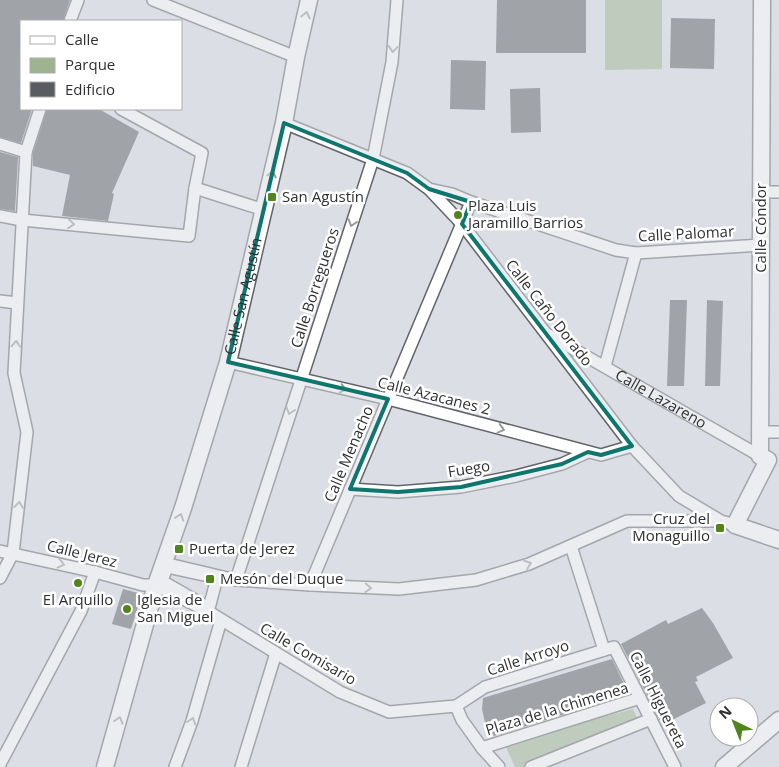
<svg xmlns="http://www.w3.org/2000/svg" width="779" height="767" font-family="'Open Sans',sans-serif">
<rect width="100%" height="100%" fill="#dbdee4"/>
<path fill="#9eb48f" d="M605,0H662V69L605,70Z
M633,709L637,718L526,767H515L504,743Z"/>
<path fill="#595c61" d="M0,0H70L63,21H21V109H32L21,143L0,137Z
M497,0H586V53H496Z
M671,18L715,19L714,69L670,68Z
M451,60L486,61L485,110L450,109Z
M540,88L541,132L511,133L510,89Z
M47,109H99L139,132L112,193L114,194L108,221L62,216L70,175L33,166V153Z
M0,152L18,157L15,211L0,209Z
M670,300H687L684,386H667Z
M707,300L723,301L720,386H705Z
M123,589L142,594L131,629L112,624Z
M702,608L713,623L733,658L696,677L698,681L695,682L706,703L662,725L621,644L666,620L668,624Z
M612,659L629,694L494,736L486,727L482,709L483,698Z"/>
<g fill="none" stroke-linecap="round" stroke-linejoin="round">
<g stroke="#616469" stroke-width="14">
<g id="street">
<path d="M153,0L296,57"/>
<path d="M70,21L78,0"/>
<path d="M284,123L407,173L429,189L462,224L632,446L679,496L721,521L735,525"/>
<path d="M0,144L26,152"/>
<path d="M195,188L264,210"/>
<path d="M429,189L452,194L471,202L616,250L636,253L761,245"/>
<path d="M761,192H779"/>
<path d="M0,216L22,220L189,236L195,188L202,153L121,109"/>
<path d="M0,301L17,303"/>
<path id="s1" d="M549,335L760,456"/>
<path d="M228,362L388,399L601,455L632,446"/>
<path d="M605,366L636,253"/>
<path d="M760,432H779"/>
<path d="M350,489L398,492L461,487L516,476L562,464L588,452"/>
<path d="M571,546L604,650"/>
<path d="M0,551L95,572L143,585H156L209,612L340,692L389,712L456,706L485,687L614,647L675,767"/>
<path d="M164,563L236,580L310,585L399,589L476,580L529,564L627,521H719"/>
<path d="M167,567L217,578L209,608L162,581Z"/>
<path d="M0,578L13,553L27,432L14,373L26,152L40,109"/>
<path d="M236,580L373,159L392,62L397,0"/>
<path d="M310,585L471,202"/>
<path d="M456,706L462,720L482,748L499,767"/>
<path d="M482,748L640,698"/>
<path d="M0,764L81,611L95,572"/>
<path d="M175,767L192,721L221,620"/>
<path d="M241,767L276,653"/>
<path d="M531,767L651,719"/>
</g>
</g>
<g stroke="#616469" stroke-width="19">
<g id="secondary">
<path d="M762,0L760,456L768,460L735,525L779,540"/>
<path id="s2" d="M105,767L156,585L183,508L228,362L284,123L296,57L309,0"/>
<path d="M724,767L779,720"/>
</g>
</g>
<use href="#street" stroke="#fff" stroke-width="11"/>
<use href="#secondary" stroke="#fff" stroke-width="16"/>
</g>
<defs><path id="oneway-chevron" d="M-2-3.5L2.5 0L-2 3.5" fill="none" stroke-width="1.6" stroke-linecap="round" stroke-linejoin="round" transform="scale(1.25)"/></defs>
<g stroke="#979898">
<use href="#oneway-chevron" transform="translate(306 15) rotate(-77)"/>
<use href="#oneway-chevron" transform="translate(393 49) rotate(95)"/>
<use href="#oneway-chevron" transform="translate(272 174) rotate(-77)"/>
<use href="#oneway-chevron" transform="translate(352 223) rotate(108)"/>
<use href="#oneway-chevron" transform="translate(71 224) rotate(6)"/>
<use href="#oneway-chevron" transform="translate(16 344) rotate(-87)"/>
<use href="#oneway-chevron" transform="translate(343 389) rotate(13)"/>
<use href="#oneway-chevron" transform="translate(290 411) rotate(108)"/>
<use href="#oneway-chevron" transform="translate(501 429) rotate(15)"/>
<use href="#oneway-chevron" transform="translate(19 505) rotate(-83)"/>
<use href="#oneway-chevron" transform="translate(180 517) rotate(-71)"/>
<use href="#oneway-chevron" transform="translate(61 564) rotate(13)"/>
<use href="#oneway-chevron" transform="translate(528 564) rotate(-20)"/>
<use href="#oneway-chevron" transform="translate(368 588) rotate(3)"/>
<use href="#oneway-chevron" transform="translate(119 720) rotate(-74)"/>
<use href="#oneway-chevron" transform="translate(192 721) rotate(-72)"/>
</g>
<path d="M0 0H779V767H0ZM284,123L407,173L429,189L471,202L462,224L632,446L601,455L588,452L562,464L461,487L398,492L350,489L388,399L228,362Z" fill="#dbdee4" fill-opacity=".55" fill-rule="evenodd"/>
<path fill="none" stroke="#0f766e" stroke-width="4" stroke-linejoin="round" d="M284,123L407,173L429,189L471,202L462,224L632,446L601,455L588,452L562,464L461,487L398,492L350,489L388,399L228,362Z"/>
<g fill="#51851b" stroke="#fff" stroke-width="2">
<rect x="267" y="192" width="10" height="10" rx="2.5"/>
<circle cx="458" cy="215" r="5"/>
<rect x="715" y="523" width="10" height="10" rx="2.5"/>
<rect x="174" y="544" width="10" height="10" rx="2.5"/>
<rect x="205" y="574" width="10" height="10" rx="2.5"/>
<circle cx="78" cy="583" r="5"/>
<circle cx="127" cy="609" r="5"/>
</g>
<g text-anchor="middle" stroke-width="5" stroke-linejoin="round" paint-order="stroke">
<g font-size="15" fill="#2f3032" stroke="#fff" text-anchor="start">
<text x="282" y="202">San Agustín</text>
<text x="468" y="211">Plaza Luis<tspan x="468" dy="17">Jaramillo Barrios</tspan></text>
<text x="710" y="524" text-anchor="end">Cruz del<tspan x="710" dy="17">Monaguillo</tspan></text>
<text x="189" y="554">Puerta de Jerez</text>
<text x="220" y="584">Mesón del Duque</text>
<text x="78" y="605" text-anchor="middle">El Arquillo</text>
<text x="137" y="605">Iglesia de<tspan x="137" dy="17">San Miguel</tspan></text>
</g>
<g font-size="15" fill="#2f3032" stroke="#fff">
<text transform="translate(761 228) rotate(-90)" y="5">Calle Cóndor</text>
<text transform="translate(686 234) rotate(-3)" y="5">Calle Palomar</text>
<text transform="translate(315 288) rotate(-72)" y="5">Calle Borregueros</text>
<text dy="5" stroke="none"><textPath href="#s2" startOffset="491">Calle San Agustín</textPath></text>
<text transform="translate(549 313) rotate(52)" y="5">Calle Caño Dorado</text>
<text transform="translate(434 396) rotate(14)" y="5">Calle Azacanes 2</text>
<text dy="5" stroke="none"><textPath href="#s1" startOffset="129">Calle Lazareno</textPath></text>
<text transform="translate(349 454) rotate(-67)" y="5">Calle Menacho</text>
<text transform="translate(469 469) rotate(-9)" y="5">Fuego</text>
<text transform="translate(82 554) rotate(14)" y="5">Calle Jerez</text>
<text transform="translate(308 654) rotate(30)" y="5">Calle Comisario</text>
<text transform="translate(528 658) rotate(-18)" y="5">Calle Arroyo</text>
<text transform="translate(658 700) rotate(63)" y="5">Calle Higuereta</text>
<text transform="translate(557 709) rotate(-17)" y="5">Plaza de la Chimenea</text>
</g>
</g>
<rect x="20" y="20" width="162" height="90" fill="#ffffff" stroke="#acacad"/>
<rect x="30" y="36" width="25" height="8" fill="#ffffff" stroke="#acacad"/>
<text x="65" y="45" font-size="15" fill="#2f3032">Calle</text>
<rect x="30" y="58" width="25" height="15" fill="#9eb48f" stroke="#acacad"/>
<text x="65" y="70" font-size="15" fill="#2f3032">Parque</text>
<rect x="30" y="82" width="25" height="15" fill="#595c61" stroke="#acacad"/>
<text x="65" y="95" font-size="15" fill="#2f3032">Edificio</text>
<g transform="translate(734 722) rotate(317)"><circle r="24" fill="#ffffff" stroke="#acacad"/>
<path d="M0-4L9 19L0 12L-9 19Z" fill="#51851b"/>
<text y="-8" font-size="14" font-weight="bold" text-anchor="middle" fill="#2f3032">N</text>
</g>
</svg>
